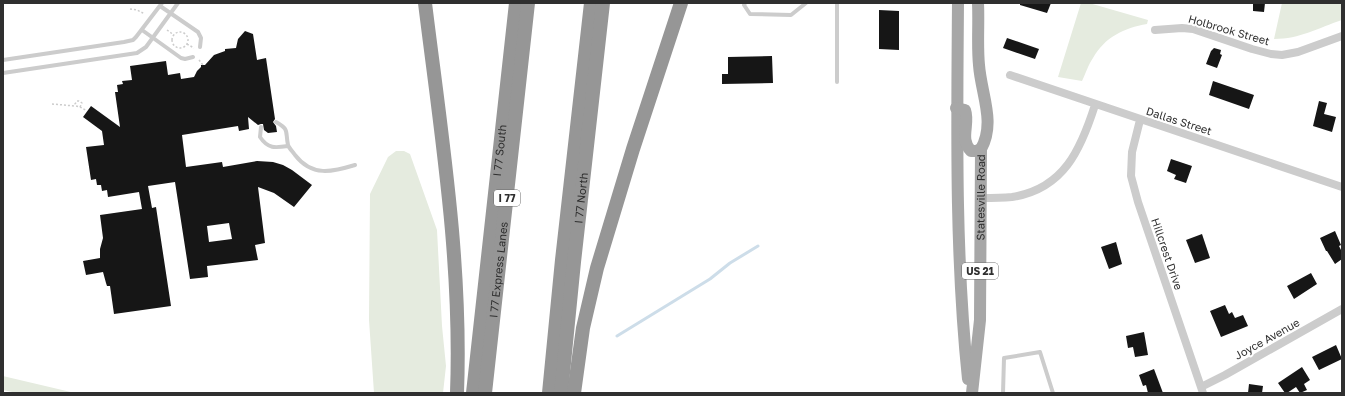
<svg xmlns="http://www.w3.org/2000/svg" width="1345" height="396" font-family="'Golos Text',sans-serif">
<rect width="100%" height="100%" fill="#fff"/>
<path fill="#e5ebdf" d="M1081,3H1089L1148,20L1147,24C1124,28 1105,37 1093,58C1088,65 1086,73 1082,81L1058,77Z
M1282,3H1342V20C1318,28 1300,39 1274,39Z
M396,151H404L410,154L437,230L442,326L446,366L443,393H374L369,320L370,194L388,157Z
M3,376L7,377L75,393H17L3,390Z"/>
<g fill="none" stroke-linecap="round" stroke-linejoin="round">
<path stroke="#cddde9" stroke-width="3" d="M617,336L710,279L730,263L758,246"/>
</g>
<path fill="#161616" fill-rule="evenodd" d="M1020,3H1051L1047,13L1020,5Z
M1253,3H1265L1264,12L1253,11Z
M879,10L899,11V50L879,49Z
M245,31L253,34L257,60L266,58L275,119L273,122L276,126L277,132L268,133L264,130L263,124H261L258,125L248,117L249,129L239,131L238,126L182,135L186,167L222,162L223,167L257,161L273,162L283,165L292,170L312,185L294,207L274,193L258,187L265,243L255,245L258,260L207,266L208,277L190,279L175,182L148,186L152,208L156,207L171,306L114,314L110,286H107L106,283L103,272L86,275L83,261L100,258V249L103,238L100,215L142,209L139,192L108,197L107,190L102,191L101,185H97L96,179L91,180L86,147L104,145L102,131L83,117L91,106L120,127L115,92H118L117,85L123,84L122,81L132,80L130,66L166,61L168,75L180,73L181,79L194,77L197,71L201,67V65H205L214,55L225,51V49L236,48L238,39ZM229,223L232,239L209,242L207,226Z
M1007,38L1039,49L1035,59L1003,48Z
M1214,48L1221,50L1220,54L1222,55L1217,68L1206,64L1211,51Z
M772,56L773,83L722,84V74H728V57Z
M1213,81L1254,95L1249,109L1209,95Z
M1319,101L1327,103L1324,114L1336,117L1332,132L1313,126Z
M1171,159L1192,166L1186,183L1174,179L1176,175L1167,171Z
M1335,231L1341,245L1339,246L1342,252V259L1335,264L1327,251H1326L1320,238Z
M1202,234L1210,258L1195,263L1186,240Z
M1116,242L1122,264L1109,269L1101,247Z
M1311,273L1317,284L1294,299L1287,286Z
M1225,305L1229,314L1232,312L1235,318L1243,315L1248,326L1221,337L1210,311Z
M1144,332L1148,355L1135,357L1133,347L1128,348L1126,336Z
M1336,345L1342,359L1319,370L1312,357Z
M1302,367L1310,380L1304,384L1307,390L1300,393L1296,387L1287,393H1285L1278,383Z
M1154,369L1163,393H1148L1146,385L1143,386L1139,375Z
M1249,384L1263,386L1262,393H1248Z"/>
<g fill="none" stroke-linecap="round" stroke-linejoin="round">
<path stroke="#ccc" stroke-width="1.5" stroke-dasharray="2 2" stroke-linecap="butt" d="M130,9L137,10L145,14
M167,30L174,35
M172 40a8 8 0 1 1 16 0a8 8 0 1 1-16 0Z
M187,44L194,48
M199,60L203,65
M52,104L75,106
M80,107L82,103L79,101H77L75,104L76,106L80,107L87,111"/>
<path stroke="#ccc" stroke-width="4" d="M745,3L744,5L750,14L791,15L806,3
M160,6L198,32L201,38L200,47
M142,30L181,58L185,59L193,57
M3,60L124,42L133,40L136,37L162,3
M3,73L137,53L146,47L178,3
M837,82V3
M276,122C290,130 285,131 288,145C289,148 293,152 295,155C312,177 332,172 355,165
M261,127L260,137C268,149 275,148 288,146
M1003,393L1004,358L1040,352L1053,393"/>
<path stroke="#ccc" stroke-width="8" d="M1155,30L1182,28L1193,29L1252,49L1271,54L1282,55L1298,52L1342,36
M1010,75L1342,187
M1140,120L1132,152L1131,176L1138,202L1203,393
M981,198C991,198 1001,198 1012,197C1064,189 1081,149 1095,105
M1201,387L1225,375L1342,309"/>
<g stroke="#a7a7a7" stroke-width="12">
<path d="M958,3C957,129 955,254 968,379"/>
<path d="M956,108L965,110C970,124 959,139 971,151H976L981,149"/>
<path id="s1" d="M972,393L980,320L981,149C996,122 981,94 979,65C977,45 979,24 978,3"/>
</g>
<g stroke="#969696" stroke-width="14">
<path d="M425,3C441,133 462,262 457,393"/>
<path id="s2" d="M473,393L516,3"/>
<path id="s3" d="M485,393L528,3"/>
<path d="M549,393L562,260L591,3"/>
<path id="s4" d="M561,393L574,262L603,3"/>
<path d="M574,393L583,328L597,268L633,149L681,3"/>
</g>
</g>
<g text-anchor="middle" stroke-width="4" stroke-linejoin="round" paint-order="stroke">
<g fill="#fff" stroke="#6d6d6d" stroke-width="1">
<rect x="494" y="190" width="26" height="16" rx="3"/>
<rect x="962" y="263" width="36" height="16" rx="3"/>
</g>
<g font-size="10" font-weight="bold" fill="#2f2f2f">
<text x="507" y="202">I 77</text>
<text x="980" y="275">US 21</text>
</g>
<g font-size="11" fill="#2f2f2f" stroke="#fff">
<text transform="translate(1229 30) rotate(16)" y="4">Holbrook Street</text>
<text transform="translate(1179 121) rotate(18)" y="4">Dallas Street</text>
<text dy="4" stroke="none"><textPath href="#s2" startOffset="244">I 77 South</textPath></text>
<text dy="4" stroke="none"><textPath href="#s1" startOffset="196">Statesville Road</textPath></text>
<text dy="4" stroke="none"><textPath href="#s4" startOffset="196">I 77 North</textPath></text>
<text transform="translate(1167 254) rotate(71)" y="4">Hillcrest Drive</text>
<text dy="4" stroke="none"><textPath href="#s3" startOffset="124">I 77 Express Lanes</textPath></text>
<text transform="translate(1267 339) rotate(-29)" y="4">Joyce Avenue</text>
</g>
</g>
<rect width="1345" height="396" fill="none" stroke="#2f2f2f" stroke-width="8"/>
</svg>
